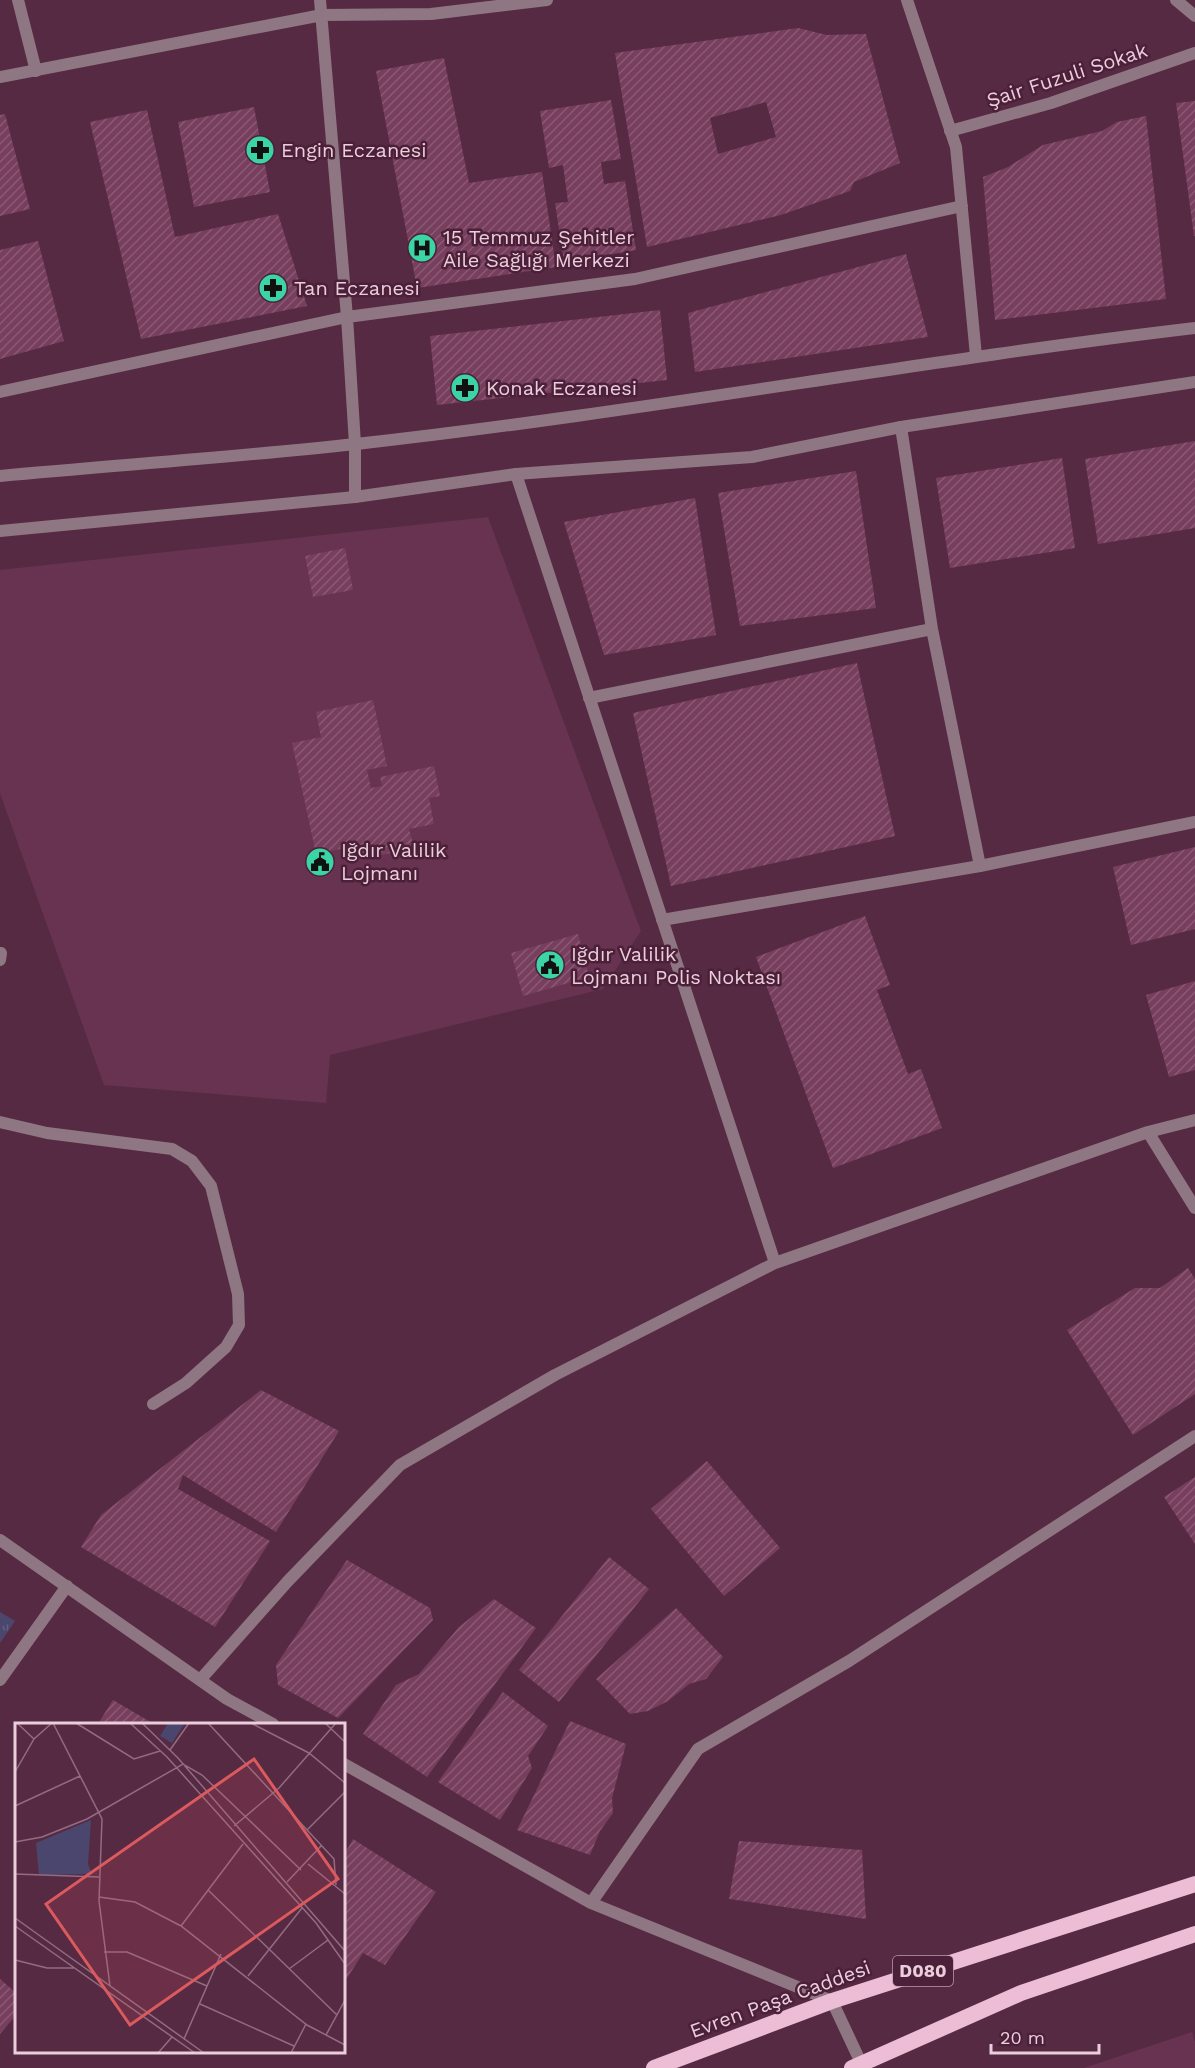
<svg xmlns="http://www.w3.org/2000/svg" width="1195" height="2068" font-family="'Work Sans',sans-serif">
<defs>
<pattern id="grass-tufts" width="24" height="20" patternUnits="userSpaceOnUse" patternTransform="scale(1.5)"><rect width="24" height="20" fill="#4a466d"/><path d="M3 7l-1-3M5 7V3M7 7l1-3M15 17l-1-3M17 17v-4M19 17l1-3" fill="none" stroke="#646081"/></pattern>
<pattern id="building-hatch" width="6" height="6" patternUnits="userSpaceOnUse" patternTransform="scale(1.5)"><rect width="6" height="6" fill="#773e5d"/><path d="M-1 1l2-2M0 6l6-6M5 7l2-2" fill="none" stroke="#8a5974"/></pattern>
</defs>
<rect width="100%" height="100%" fill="#572a43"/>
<path fill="#673350" d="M488,517L641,931L603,989L330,1055L326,1103L104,1085L0,793V570Z
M1192,2032L1195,2042V2068H1084Z"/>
<path fill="url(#grass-tufts)" d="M0,1612L15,1621L0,1643Z"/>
<path fill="url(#building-hatch)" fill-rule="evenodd" d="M798,28L827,35L866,34L900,163L854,182L850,191L781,215L647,247L615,53ZM766,102L776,137L718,154L710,118Z
M444,58L469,183L542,172L556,267L417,288L376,71Z
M611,100L621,159L601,162L604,184L625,181L636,250L564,262L555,203L568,202L563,165L549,168L540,111Z
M1195,101V236H1194L1176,103Z
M254,107L270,192L194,207L178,122Z
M147,110L175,237L278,214L307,306L141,339L90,122Z
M5,114L30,209L0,216V115Z
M1146,116L1166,299L995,320L983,177L1008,167L1043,145L1102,131L1117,122Z
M38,241L64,341L0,359V250Z
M906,254L928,337L695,372L688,313Z
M660,310L667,380L437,405L430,336Z
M1195,441V528L1098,544L1085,459Z
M1062,458L1075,548L950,568L936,478Z
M856,471L876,608L740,626L718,493Z
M695,498L716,635L604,655L564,522Z
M345,548L353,590L313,597L305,556Z
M857,663L895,836L671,886L633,713Z
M373,700L387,766L367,770L371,788L382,786L380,777L434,766L440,796L429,798L434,824L409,829L414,848L353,861L350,847L316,854L292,743L321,737L316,712Z
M1195,847V929L1131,945L1113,867Z
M865,916L890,985L877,990L908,1074L921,1069L942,1128L833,1168L756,957Z
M578,934L589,977L523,996L511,953Z
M1195,981V1070L1169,1077L1146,995Z
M1188,1268L1195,1279V1394L1133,1435L1067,1330L1135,1288H1160Z
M261,1390L339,1431L276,1532L183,1475L178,1489L270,1541L215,1627L81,1547L101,1515Z
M707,1461L780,1548L724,1596L651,1509Z
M1195,1477V1544L1164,1497Z
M609,1557L649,1589L559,1702L519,1670Z
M347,1560L430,1608L433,1620L338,1718L278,1685L276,1665Z
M494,1599L536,1628L427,1777L363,1734L396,1685L419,1674L459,1627Z
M676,1608L723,1657L706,1679L689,1684L668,1701L648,1711L630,1714L596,1679Z
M503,1692L548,1726L528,1756L532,1768L500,1820L438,1782Z
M113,1700L154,1724H98Z
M570,1721L626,1744L612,1798L613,1813L600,1831L590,1855L517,1830Z
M353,1839L436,1892L385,1965L363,1953L344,1983V1855Z
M739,1841L862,1850L866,1919L729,1899Z
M0,1979L16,1993V2015L0,2034Z"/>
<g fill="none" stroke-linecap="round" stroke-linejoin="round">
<path stroke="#8e7782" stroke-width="12" d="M18,0L36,71
M901,427L932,629L980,866
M589,698L932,629
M0,960L1,953
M0,1122L47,1133L172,1149L192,1161L211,1186L238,1294L239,1325L226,1347L186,1383L153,1404"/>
<path stroke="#8e7782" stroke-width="12" d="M320,0L347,317L355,444V497
M907,0L956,147L976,356
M1176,0L1195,16
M0,77L322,15L431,14L547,0
M950,131L1051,103L1195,53
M0,392L347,317L635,279L962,206
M516,474L775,1263
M662,920L980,866L1195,822
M1148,1132L1195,1208
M0,1540L227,1699L273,1724
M0,1680L67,1586
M200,1680L288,1581L400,1465L555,1375L775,1263L1148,1132L1195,1120
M344,1764L591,1903L832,2001L862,2065
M591,1903L698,1749L849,1661L1195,1436"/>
<path stroke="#8e7782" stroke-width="12" d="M0,476C118,465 237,457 356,444C636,413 915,361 1195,328
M0,531L355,497L516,474L752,457L901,427L1195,382"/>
<path stroke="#ecbdd4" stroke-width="16" d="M654,2068L832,2001L1195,1884
M852,2068L1021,1993L1195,1934"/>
</g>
<defs>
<g id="pharmacy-disc" transform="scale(1.5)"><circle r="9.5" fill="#3ad4a5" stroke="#4b2038"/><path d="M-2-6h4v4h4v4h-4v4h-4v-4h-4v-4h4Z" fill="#111"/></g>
<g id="hospital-disc" transform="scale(1.5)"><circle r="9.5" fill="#3ad4a5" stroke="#4b2038"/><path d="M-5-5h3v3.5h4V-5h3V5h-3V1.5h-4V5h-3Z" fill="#111"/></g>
<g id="civic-disc" transform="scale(1.5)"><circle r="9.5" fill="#3ad4a5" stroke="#4b2038"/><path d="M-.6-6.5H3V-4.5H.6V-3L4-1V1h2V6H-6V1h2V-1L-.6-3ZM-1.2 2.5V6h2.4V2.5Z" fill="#111"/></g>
</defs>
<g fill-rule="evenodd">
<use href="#pharmacy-disc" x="260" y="150"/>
<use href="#hospital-disc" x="422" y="248"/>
<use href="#pharmacy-disc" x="273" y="288"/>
<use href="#pharmacy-disc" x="465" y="388"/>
<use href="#civic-disc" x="320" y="862"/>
<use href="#civic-disc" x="550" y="965"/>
</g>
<g text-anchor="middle" stroke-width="5" stroke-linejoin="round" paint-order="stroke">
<rect fill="#4b2038" stroke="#bb9aab" stroke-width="1.5" x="893" y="1956" width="60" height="30" rx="4.5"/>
<g font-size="18" font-weight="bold" fill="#ebcedc">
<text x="923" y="1977">D080</text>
</g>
<g font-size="20" fill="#ebcedc" stroke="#4b2038">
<text transform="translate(1067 75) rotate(-18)" y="7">Şair Fuzuli Sokak</text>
<text transform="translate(780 1999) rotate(-20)" y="7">Evren Paşa Caddesi</text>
</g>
<g font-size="20" fill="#ebcedc" stroke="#4b2038" text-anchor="start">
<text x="281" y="157">Engin Eczanesi</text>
<text x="443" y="244">15 Temmuz Şehitler<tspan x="443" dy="23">Aile Sağlığı Merkezi</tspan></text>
<text x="294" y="295">Tan Eczanesi</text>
<text x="486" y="395">Konak Eczanesi</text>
<text x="341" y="857">Iğdır Valilik<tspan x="341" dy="23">Lojmanı</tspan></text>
<text x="571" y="961">Iğdır Valilik<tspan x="571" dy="23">Lojmanı Polis Noktası</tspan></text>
</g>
</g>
<g transform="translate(15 1723)">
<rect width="330" height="330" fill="#572a43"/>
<path d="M153,0H170L157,20L145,13ZM76,97L73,141L77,151L24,152L21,120Z" fill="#4a466d"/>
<path fill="none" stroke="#926c80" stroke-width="1.5" d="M2,0L19,16M38,0L87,96L84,178L95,263M61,0L119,36L145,28M115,0L152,34L301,200L330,241M127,0L163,35L330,228M193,0L319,136L321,162M236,0L294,30L330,60M310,0L330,19M155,27L174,0M0,49L19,16L37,0M0,83L65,53M219,103L264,65L321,0M292,107L330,69M0,119L27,114L72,96L168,41L187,52L286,147M293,141L330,171M0,151L84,154M272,159L306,123M193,167L322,292M84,174L120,179L166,203L292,302L330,322M0,195L189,330M0,203L180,330M166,203L228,121M89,229H112L192,263M0,237L32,245H59M274,246L313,217M233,253L287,185M185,281L279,323M311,312L330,277M169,316L206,231M143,330L157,314M276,330L291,301"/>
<path fill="#dc5a5e" fill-opacity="0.15" stroke="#dc5a5e" stroke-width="3" d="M239,36L323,156L115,302L31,181Z"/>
<rect width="330" height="330" fill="none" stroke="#ebcedc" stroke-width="3"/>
</g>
<path d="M991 2044v9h108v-9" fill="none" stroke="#ebcedc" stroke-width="3"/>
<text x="1000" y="2044" font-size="18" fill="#ebcedc" stroke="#4b2038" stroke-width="4.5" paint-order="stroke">20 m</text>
</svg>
